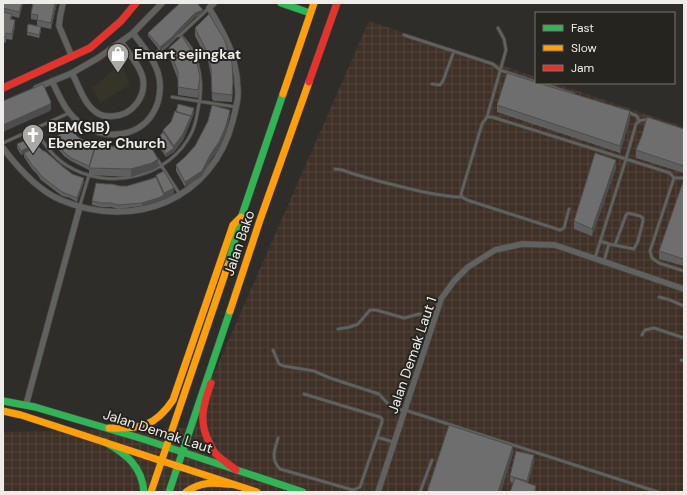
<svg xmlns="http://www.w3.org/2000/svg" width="687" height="495" font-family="'DM Sans',sans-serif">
<defs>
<pattern id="industrial-grid" width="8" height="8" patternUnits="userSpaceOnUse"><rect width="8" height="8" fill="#3f3127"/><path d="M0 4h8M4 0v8" fill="none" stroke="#52453c"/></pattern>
</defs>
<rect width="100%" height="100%" fill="#2f2d2a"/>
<path fill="#363329" d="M122,63L130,85L100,103L92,88Z"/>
<path fill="url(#industrial-grid)" d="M369,21L536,77V83H554L684,127V492H3V432L190,428Z"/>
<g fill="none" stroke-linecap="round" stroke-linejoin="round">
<g stroke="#4a4946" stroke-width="4">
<path id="lane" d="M498,28L504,39L506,50L487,117L482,124L461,194L462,197L467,200L560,230L564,228L569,209
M404,35L493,64L500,70L536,82
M150,57L166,46L176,36L180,35L209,8
M540,83L573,94
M432,84L440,85L443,81L454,51
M172,97L236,107
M628,112L637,116L639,121
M487,117H492L626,159L595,258
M649,120C643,119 640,120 636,124L626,159L670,173L674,178L650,251L652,258L659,263L684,271
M34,129C43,142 52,156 66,165C108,192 170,178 192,132C195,125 197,116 198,109C203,90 201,69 193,52C190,46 185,40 180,35
M3,143L69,113
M157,159L179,193
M335,169L342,170C367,179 394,185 419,191C434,194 447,197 462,197
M674,178H684
M80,205L89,175
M600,241L609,244L634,249L638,241L643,221V218L640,216L628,213L626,215L615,245
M604,261L609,244
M659,297L670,300L684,306
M338,329L350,327L358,324L370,310H376L404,318L419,314L435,317
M642,335L645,330L654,328L684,338
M273,350L279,364L284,366L314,371L330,378L379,394L391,407L396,410H405L658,492
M681,360L684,361
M304,394L380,417L382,419V422L377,437
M278,438C275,449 270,459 280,469L353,490L356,489L360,487L377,437L393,442
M420,492L432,460"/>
</g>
<g stroke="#4a4946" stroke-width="7">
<path id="street" d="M63,3L60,17L59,26L72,57
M72,73C79,86 84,104 96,112C101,116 107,117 114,116C132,115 146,97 143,79C141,67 128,52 121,42
M52,81C60,98 67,115 83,125C112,143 147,135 158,102C160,94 161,86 159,77C156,61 143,47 133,33
M36,88L72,73L98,58L133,33L162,3
M3,148C18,168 37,190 61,200C134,231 213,200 233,120C235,111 238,102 238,93C238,88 237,83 237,78C236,70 234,62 232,54C227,38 218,23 209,8L214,3
M26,405L80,206
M378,492L441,299L454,281L468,267L495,250L522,244L555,245L684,289"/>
</g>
<g stroke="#4a4946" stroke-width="8">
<path id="fast" d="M281,3L310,13
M228,265L242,215L283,94
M3,401L35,407L143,439L303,492
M105,442C126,454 142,466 144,492
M169,492L230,311"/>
</g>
<g stroke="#4a4946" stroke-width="8">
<path id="slow" d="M283,94L314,3
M230,311L260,220L309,82
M3,411L21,415L257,492
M109,428C140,429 155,427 173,400L233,225L241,217
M151,492L228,265
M186,492C203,480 216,483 235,485"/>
</g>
<g stroke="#4a4946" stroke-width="8">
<path id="jam" d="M309,82L337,3
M3,88L90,48L121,21L136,3
M211,383C203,405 198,422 210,444C212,447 213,451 216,454C222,460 230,465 236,470"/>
</g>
<use href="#lane" stroke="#61615f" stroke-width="2.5"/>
<use href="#street" stroke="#61615f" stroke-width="5.5"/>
<use href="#fast" stroke="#30b455" stroke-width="7"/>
<use href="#slow" stroke="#ff9f0a" stroke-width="7"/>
<use href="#jam" stroke="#e5322d" stroke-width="7"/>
</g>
<path fill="#5f5f5f" d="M3,3H23L19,18L12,16V20L15,26L12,40L6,39V43L3,42Z
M57,3L51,29L37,26V20L31,19V14Z
M203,13L195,17L182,30L171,42L160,51L148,36V33Z
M195,28L233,90L232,102L214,101L212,99L211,76L208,61L195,36Z
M41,31L39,38L27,35V32Z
M169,48L200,85L198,98L178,95V80L169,56Z
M497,105L630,119L620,153L497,112Z
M176,112H194L191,121L183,140L174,152L166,157L157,144V140L163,132V130L171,122Z
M230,115L226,131L219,148L210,161L202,176L185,187L176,171V165L185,157Z
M684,129V173L636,158V150Z
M78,137L95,147L158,167L152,170L131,177L89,175V169V170L71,161L64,156L53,143V139Z
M17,144L39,146L42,150L62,166L84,182L77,202L70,198L62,196L41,180L37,174L32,169L24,157V154L21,155L17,148Z
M616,168L592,236L574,229V221Z
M156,175L174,194L158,202L142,206L118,209L111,207H101L92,205V201L120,186H127L151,179L156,177Z
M684,179V266L659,259V251Z
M534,461L528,483L536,492L510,482V476Z"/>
<path fill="#4e4d4d" d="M22,3H23L19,18V12Z
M55,3H57L51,29V23Z
M203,10V13L195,17L182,30L171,42L160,51V47L195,13Z
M12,14V20L10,19Z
M15,20V26L12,40V34Z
M51,102V109L50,111L3,132V125Z
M194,108V112L191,121L183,140L174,152V146Z
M230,110V115L226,131L219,148L210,161L202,176L185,187V182Z
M630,111V119L620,153V146Z
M39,143V147L21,155V151Z
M174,148V152L166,157V154Z
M158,159V167L152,170L131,177V169Z
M616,160V168L592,236V229Z
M84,178V182L77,202V198Z
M174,188V194L158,202L142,206V203L164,195V193Z
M513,446V454L501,492H498Z
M534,455V461L527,486V481Z
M536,486V492H534Z"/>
<path fill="#6f6e6e" stroke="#4e4d4d" d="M3,3H22L19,12L3,8Z
M33,3H55L51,23L37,20L38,15L31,14Z
M180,3H197L203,10L195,13L182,26L171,38L160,47L148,33Z
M3,12L12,14L10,19L15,20L12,34L6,33V37H3Z
M209,14L225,41L232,63L233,82L232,95L214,93L212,92L211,69L208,54L195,28Z
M28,24L41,27L39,35L27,32Z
M182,36L196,58L200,77L198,90L178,87V72L169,48Z
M507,73L536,82V83H538L630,111L620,146L497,105Z
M43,84L51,102L50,104L3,125V101Z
M178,104L194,108L191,117V116L176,112Z
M212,105L230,110L226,126L219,142L210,155L202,171L185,182L176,165L185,157L195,146L208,121Z
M175,111L191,116L183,134L174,146L163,130L171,122Z
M647,117L684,129V166L636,150L642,135Z
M69,128L78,137L95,147L89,166L71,158L64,152L53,139Z
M163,132L174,148L166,154L157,140Z
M35,136L39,143L21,151L17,144Z
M97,142L122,149L134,148L142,145L148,142L158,159L152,163L131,169L89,168Z
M38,146L42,150L46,152L62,166L72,174L84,178L77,198L70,195L62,192L41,176L37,170L32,165L24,153Z
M595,153L616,160L592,229L574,221Z
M164,171L174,188L164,193L156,175Z
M156,177L164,195L158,198L142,203L118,205L111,203H101L92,201L96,183L106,184H112L120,186H127L151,179Z
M684,179V259L659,251Z
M449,425L513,446L498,492H427Z
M516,451L534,455L527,481L510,476Z
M515,478L536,486L534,492H510Z"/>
<defs>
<g id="shop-pin" transform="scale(1.15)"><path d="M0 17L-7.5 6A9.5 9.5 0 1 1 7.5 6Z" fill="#aaa9a6" stroke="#26241f"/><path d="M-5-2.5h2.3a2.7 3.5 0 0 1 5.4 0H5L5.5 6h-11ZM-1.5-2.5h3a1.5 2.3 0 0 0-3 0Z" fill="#fff"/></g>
<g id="church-pin" transform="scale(1.15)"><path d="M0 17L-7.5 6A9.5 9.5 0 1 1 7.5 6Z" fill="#aaa9a6" stroke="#26241f"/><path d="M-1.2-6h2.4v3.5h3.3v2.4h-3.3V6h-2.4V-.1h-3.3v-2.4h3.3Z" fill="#fff"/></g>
</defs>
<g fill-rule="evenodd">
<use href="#shop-pin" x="118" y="54"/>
<use href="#church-pin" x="33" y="135"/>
</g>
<g text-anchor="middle" stroke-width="4" stroke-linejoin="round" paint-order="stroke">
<g font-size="14" font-weight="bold" fill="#edece9" stroke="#26241f" text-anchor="start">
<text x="134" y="59">Emart sejingkat</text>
<text x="48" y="132">BEM(SIB)<tspan x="48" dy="16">Ebenezer Church</tspan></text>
</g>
<g font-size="14" fill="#edece9" stroke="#26241f">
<text transform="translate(239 243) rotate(-71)" y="5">Jalan Bako</text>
<text transform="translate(412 355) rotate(-71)" y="5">Jalan Demak Laut 1</text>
<text transform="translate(158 431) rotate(18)" y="5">Jalan Demak Laut</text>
</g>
</g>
<rect width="687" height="495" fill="none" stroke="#edece9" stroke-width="8"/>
<rect x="535" y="12" width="140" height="72" fill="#26241f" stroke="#767470"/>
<rect x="543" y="25" width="20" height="6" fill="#30b455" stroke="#767470"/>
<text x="571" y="32" font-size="12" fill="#edece9">Fast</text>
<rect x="543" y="45" width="20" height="6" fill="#ff9f0a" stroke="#767470"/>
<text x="571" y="52" font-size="12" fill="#edece9">Slow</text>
<rect x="543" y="65" width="20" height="6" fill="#e5322d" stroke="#767470"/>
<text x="571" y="72" font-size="12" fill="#edece9">Jam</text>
</svg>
